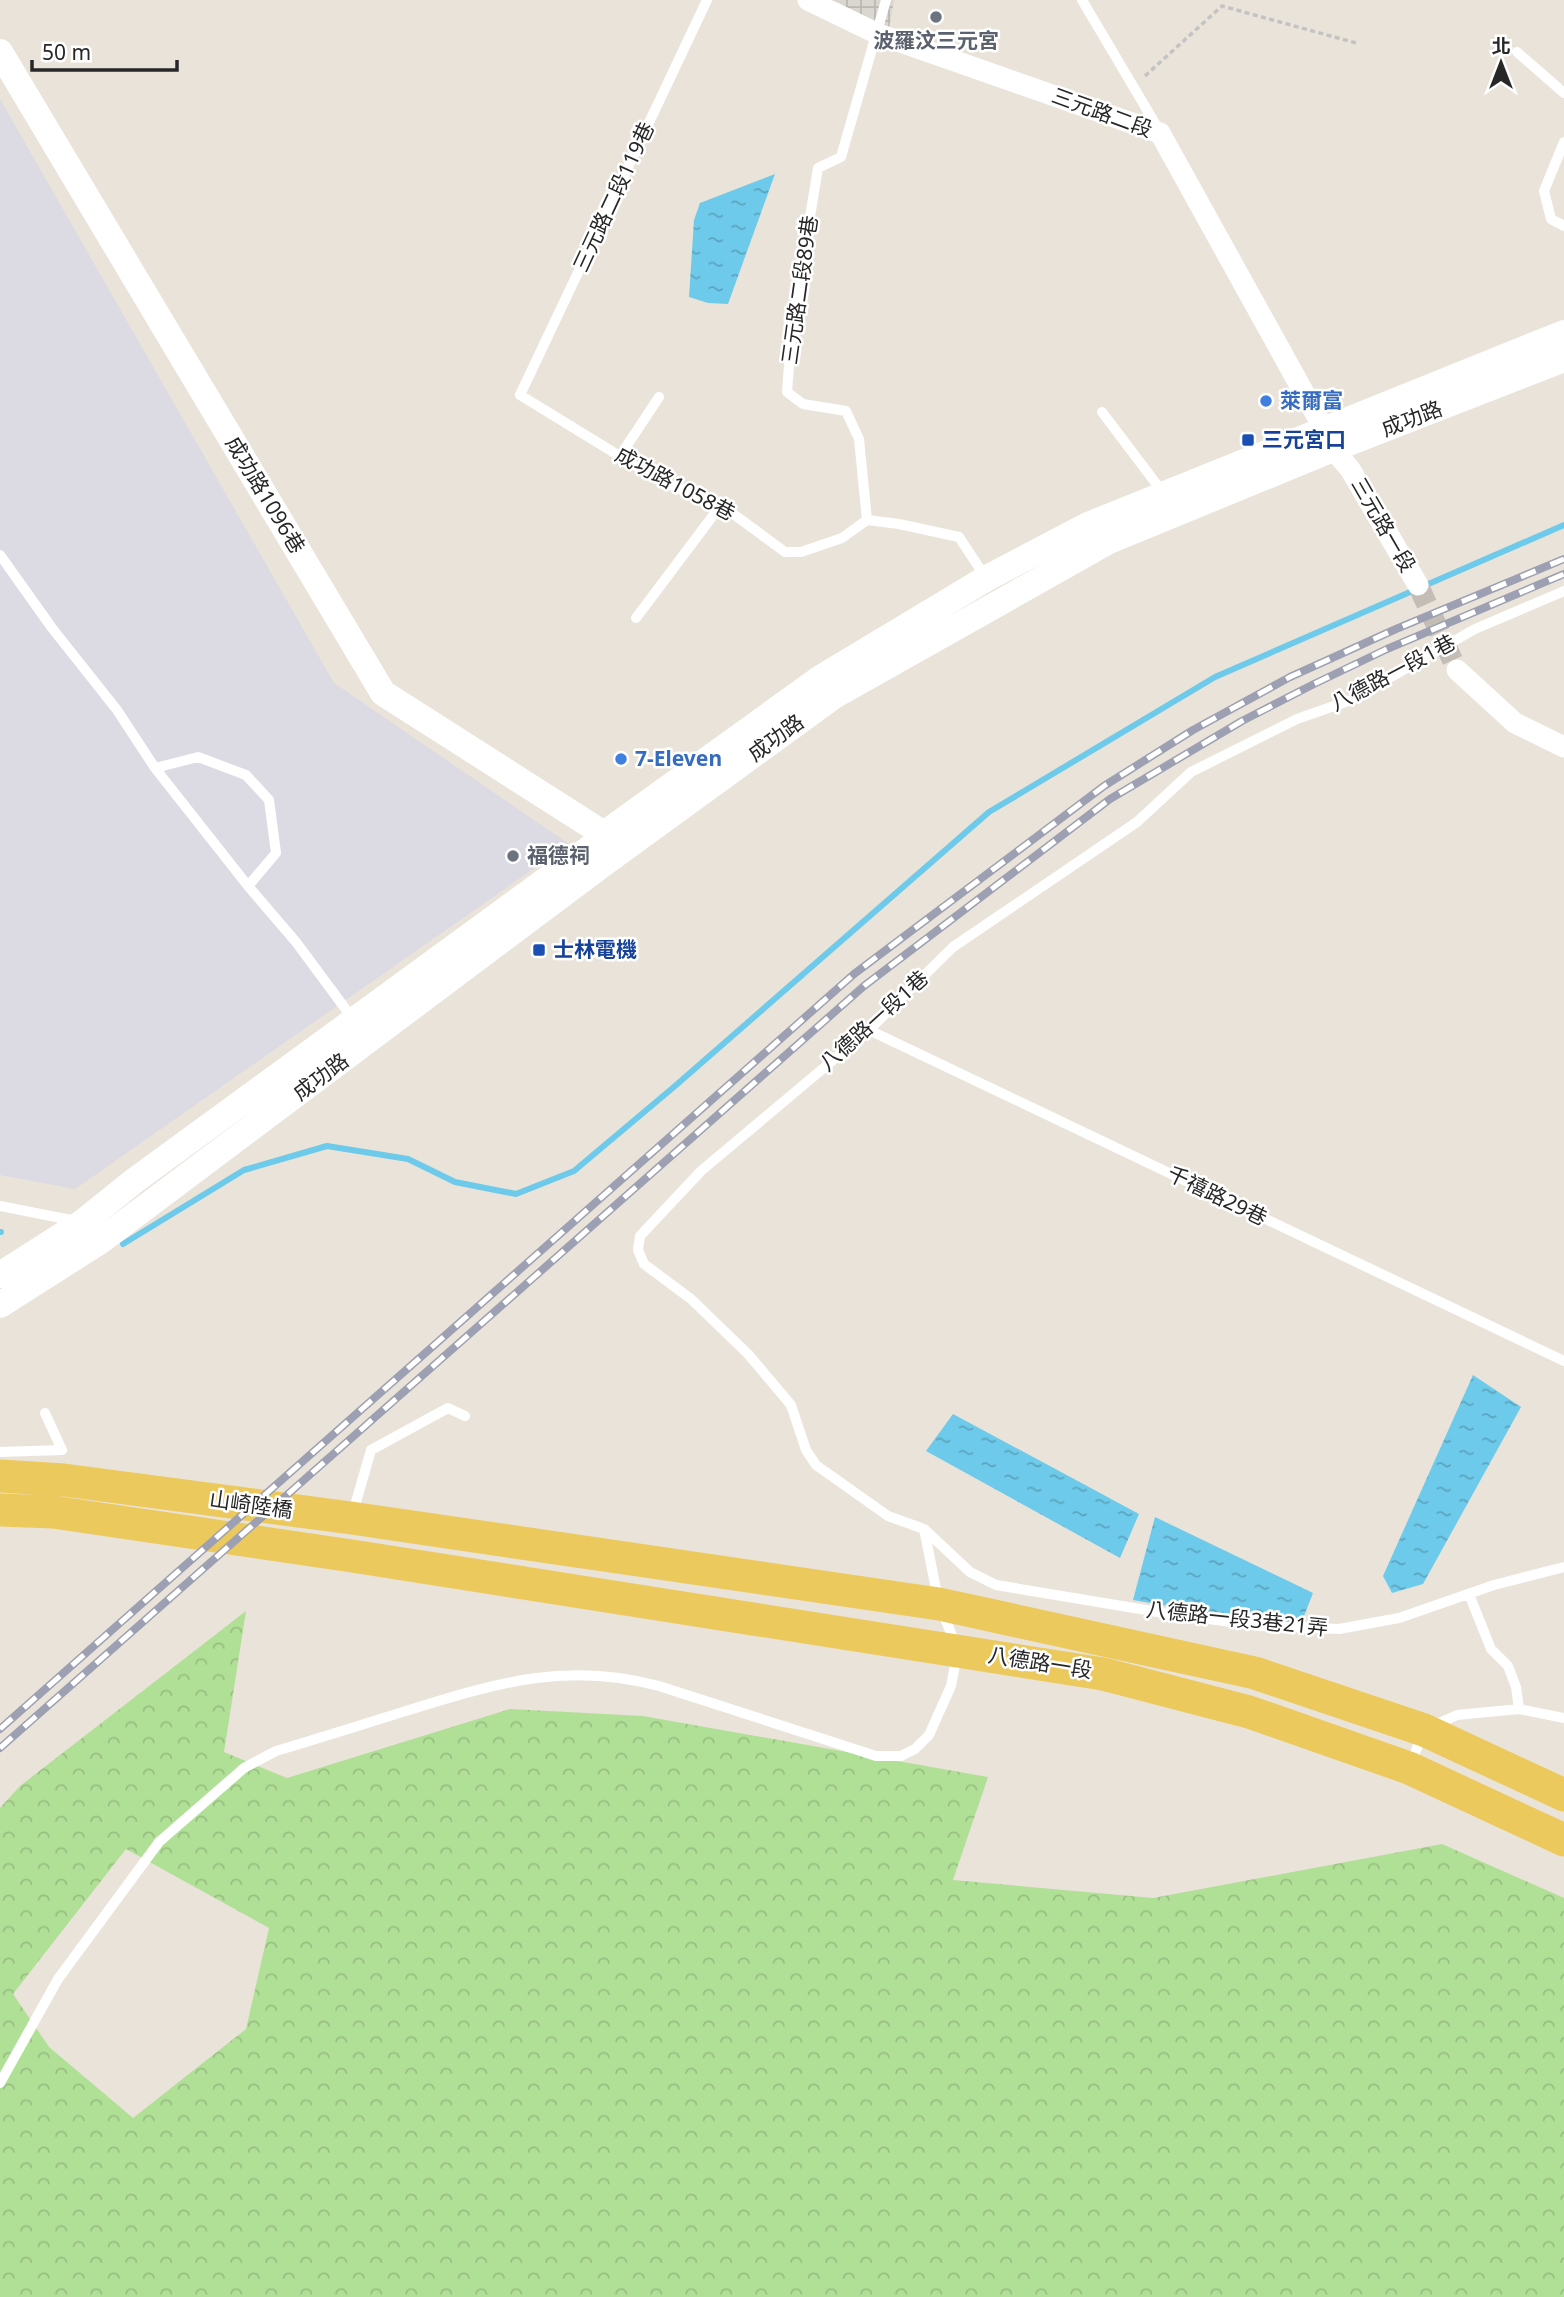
<svg xmlns="http://www.w3.org/2000/svg" width="1564" height="2297" font-family="'Noto Sans','Noto Sans TC',sans-serif">
<defs>
<pattern id="forest-crowns" width="20" height="18" patternUnits="userSpaceOnUse" patternTransform="scale(1.75)"><rect width="20" height="18" fill="#b0df96"/><path d="M2 6a3 3 0 1 1 6 0M12 15a3 3 0 1 1 6 0" fill="none" stroke="#97bf81"/></pattern>
<pattern id="plaza-grid" width="8" height="8" patternUnits="userSpaceOnUse" patternTransform="scale(1.75)"><rect width="8" height="8" fill="#dad6d0"/><path d="M0 4h8M4 0v8" fill="none" stroke="#bbb8b3"/></pattern>
<pattern id="water-ripples" width="26" height="14" patternUnits="userSpaceOnUse" patternTransform="scale(1.75)"><rect width="26" height="14" fill="#6ecaea"/><path d="M2 4q2-2 4 0t4 0M15 11q2-2 4 0t4 0" fill="none" stroke="#5aa4be"/></pattern>
</defs>
<rect width="100%" height="100%" fill="#eae3d9"/>
<path fill="#dcdae2" d="M0,99L334,683L569,844L75,1189L0,1175Z"/>
<path fill="url(#forest-crowns)" fill-rule="evenodd" d="M246,1611L224,1752L287,1778L510,1709L643,1716L988,1777L953,1880L1153,1898L1442,1844L1564,1898V2297H0V1808L20,1786ZM126,1849L269,1928L246,2029L133,2118L49,2047L13,1994Z"/>
<path fill="url(#plaza-grid)" d="M816,0H894L888,34Z"/>
<path fill="url(#water-ripples)" d="M775,174L728,304L708,303L689,297L694,220L700,203Z
M1473,1375L1521,1407L1423,1584L1392,1593L1383,1576Z
M953,1414L1139,1514L1120,1558L926,1451Z
M1155,1517L1313,1593L1299,1629L1133,1600Z"/>
<g fill="none" stroke-linecap="round" stroke-linejoin="round">
<path stroke="#6ecaea" stroke-width="6" d="M0,1232H1
M123,1244L244,1170L327,1146L408,1159L455,1182L516,1194L574,1171L675,1086L989,812L1215,677L1564,525"/>
<path stroke="#c3bdb5" stroke-width="21" stroke-dasharray="21 10" stroke-linecap="butt" d="M1418,585L1457,670"/>
<path stroke="#c3c3c3" stroke-width="3.5" stroke-dasharray="5 3.5" stroke-linecap="butt" d="M1145,76L1222,6L1356,43"/>
<path stroke="#fff" stroke-width="10" d="M707,0L520,395L662,482L721,505L785,552H801L842,538L867,520L899,524L959,537L986,578
M1082,0L1159,130
M1517,52L1564,93
M1564,142L1544,191L1551,219L1564,226
M1102,412L1164,494
M620,456L659,397
M867,520L859,439L846,411L803,404L787,392L792,326L818,168L841,157L886,0
M0,555L52,628L117,710L155,768L248,886L296,942L353,1019
M636,618L721,505
M155,768L198,757L246,775L269,800L276,853L248,886
M869,1030L1564,1361
M0,1206L76,1221
M0,1452L62,1450L45,1413
M352,1516L371,1450L448,1408L465,1416
M924,1529L970,1572L996,1585L1164,1613L1261,1626L1339,1629L1399,1618L1494,1585L1564,1567
M1469,1594L1491,1649L1508,1666L1516,1687L1519,1709
M1410,1766L1424,1730L1457,1715L1519,1709L1564,1718
M0,2083L58,1979L159,1842L244,1768L276,1751C320,1738 364,1724 409,1710C496,1683 568,1661 659,1686L876,1756H901L915,1749L929,1735L951,1686L958,1650L939,1604L924,1529L888,1516L816,1465L806,1450L791,1405L748,1354L691,1299L644,1264L638,1250L640,1236L701,1171L869,1030L953,947L1137,822L1191,772L1297,719L1351,700L1475,629L1564,591"/>
<path stroke="#fff" stroke-width="21" d="M808,0L878,34L1160,133L1324,429L1333,449L1350,469L1418,585
M1457,670L1515,723L1564,747"/>
<path stroke="#fff" stroke-width="26" d="M0,52L383,693L604,834L614,844
M0,1275L83,1222L134,1181L590,848L604,834L819,679L987,578L1088,525L1564,333
M0,1305L99,1242L603,864L834,696L1109,541L1333,449L1564,359"/>
<path stroke="#ecc95c" stroke-width="33" d="M0,1476L64,1480L351,1518L939,1604L1255,1673L1424,1730L1564,1795
M0,1510L53,1512L352,1556L1103,1674L1249,1712L1409,1768L1564,1840"/>
<g stroke="#9ca0b2" stroke-width="8">
<path id="rail" d="M0,1729L854,974L1104,786L1193,730L1290,677L1396,629L1564,559
M0,1748L864,986L1110,799L1242,721L1314,684L1387,649L1564,574"/>
</g>
<use href="#rail" stroke="#fff" stroke-width="5" stroke-dasharray="16" stroke-linecap="butt"/>
</g>
<g fill="#6b7280" stroke="#fff" stroke-width="2.5">
<circle cx="936" cy="17" r="7"/>
<circle cx="513" cy="856" r="7"/>
</g>
<g fill="#3f7fe0" stroke="#fff" stroke-width="2.5">
<circle cx="1266" cy="401" r="7"/>
<circle cx="621" cy="759" r="7"/>
</g>
<g fill="#1a4fb4" stroke="#fff" stroke-width="2.5">
<rect x="1241" y="433" width="14" height="14" rx="3.5"/>
<rect x="532" y="943" width="14" height="14" rx="3.5"/>
</g>
<g text-anchor="middle" stroke-width="5" stroke-linejoin="round" paint-order="stroke">
<g font-size="21" font-weight="bold" fill="#5b616d" stroke="#fff">
<text x="936" y="48">波羅汶三元宮</text>
<text x="527" y="863" text-anchor="start">福德祠</text>
</g>
<g font-size="21" fill="#272727" stroke="#fff">
<text transform="translate(1102 113) rotate(20)" y="7">三元路二段</text>
<text transform="translate(614 197) rotate(-65)" y="7">三元路二段119巷</text>
<text transform="translate(800 290) rotate(-82)" y="7">三元路二段89巷</text>
<text transform="translate(1412 419) rotate(-21)" y="7">成功路</text>
<text transform="translate(675 484) rotate(28)" y="7">成功路1058巷</text>
<text transform="translate(265 495) rotate(59)" y="7">成功路1096巷</text>
<text transform="translate(1383 525) rotate(60)" y="7">三元路一段</text>
<text transform="translate(1393 673) rotate(-28)" y="7">八德路一段1巷</text>
<text transform="translate(776 738) rotate(-36)" y="7">成功路</text>
<text transform="translate(874 1021) rotate(-42)" y="7">八德路一段1巷</text>
<text transform="translate(321 1077) rotate(-37)" y="7">成功路</text>
<text transform="translate(1217 1196) rotate(26)" y="7">千禧路29巷</text>
<text transform="translate(251 1505) rotate(8)" y="7">山崎陸橋</text>
<text transform="translate(1237 1619) rotate(6)" y="7">八德路一段3巷21弄</text>
<text transform="translate(1040 1663) rotate(9)" y="7">八德路一段</text>
</g>
<g font-size="21" font-weight="bold" fill="#366cbe" stroke="#fff" text-anchor="start">
<text x="1280" y="408">萊爾富</text>
<text x="635" y="766">7-Eleven</text>
</g>
<g font-size="21" font-weight="bold" fill="#164399" stroke="#fff" text-anchor="start">
<text x="1262" y="447">三元宮口</text>
<text x="553" y="957">士林電機</text>
</g>
</g>
<g transform="translate(1501 63)" stroke="#ffffff" stroke-width="5" paint-order="stroke">
<path d="M0-5L12 26L0 18L-12 26Z" fill="#272727"/>
<text y="-10" font-size="19" font-weight="bold" text-anchor="middle" fill="#272727">北</text>
</g>
<path d="M32 60v10h145v-10" fill="none" stroke="#272727" stroke-width="3.5"/>
<text x="42" y="60" font-size="21" fill="#272727" stroke="#ffffff" stroke-width="5" paint-order="stroke">50 m</text>
</svg>
